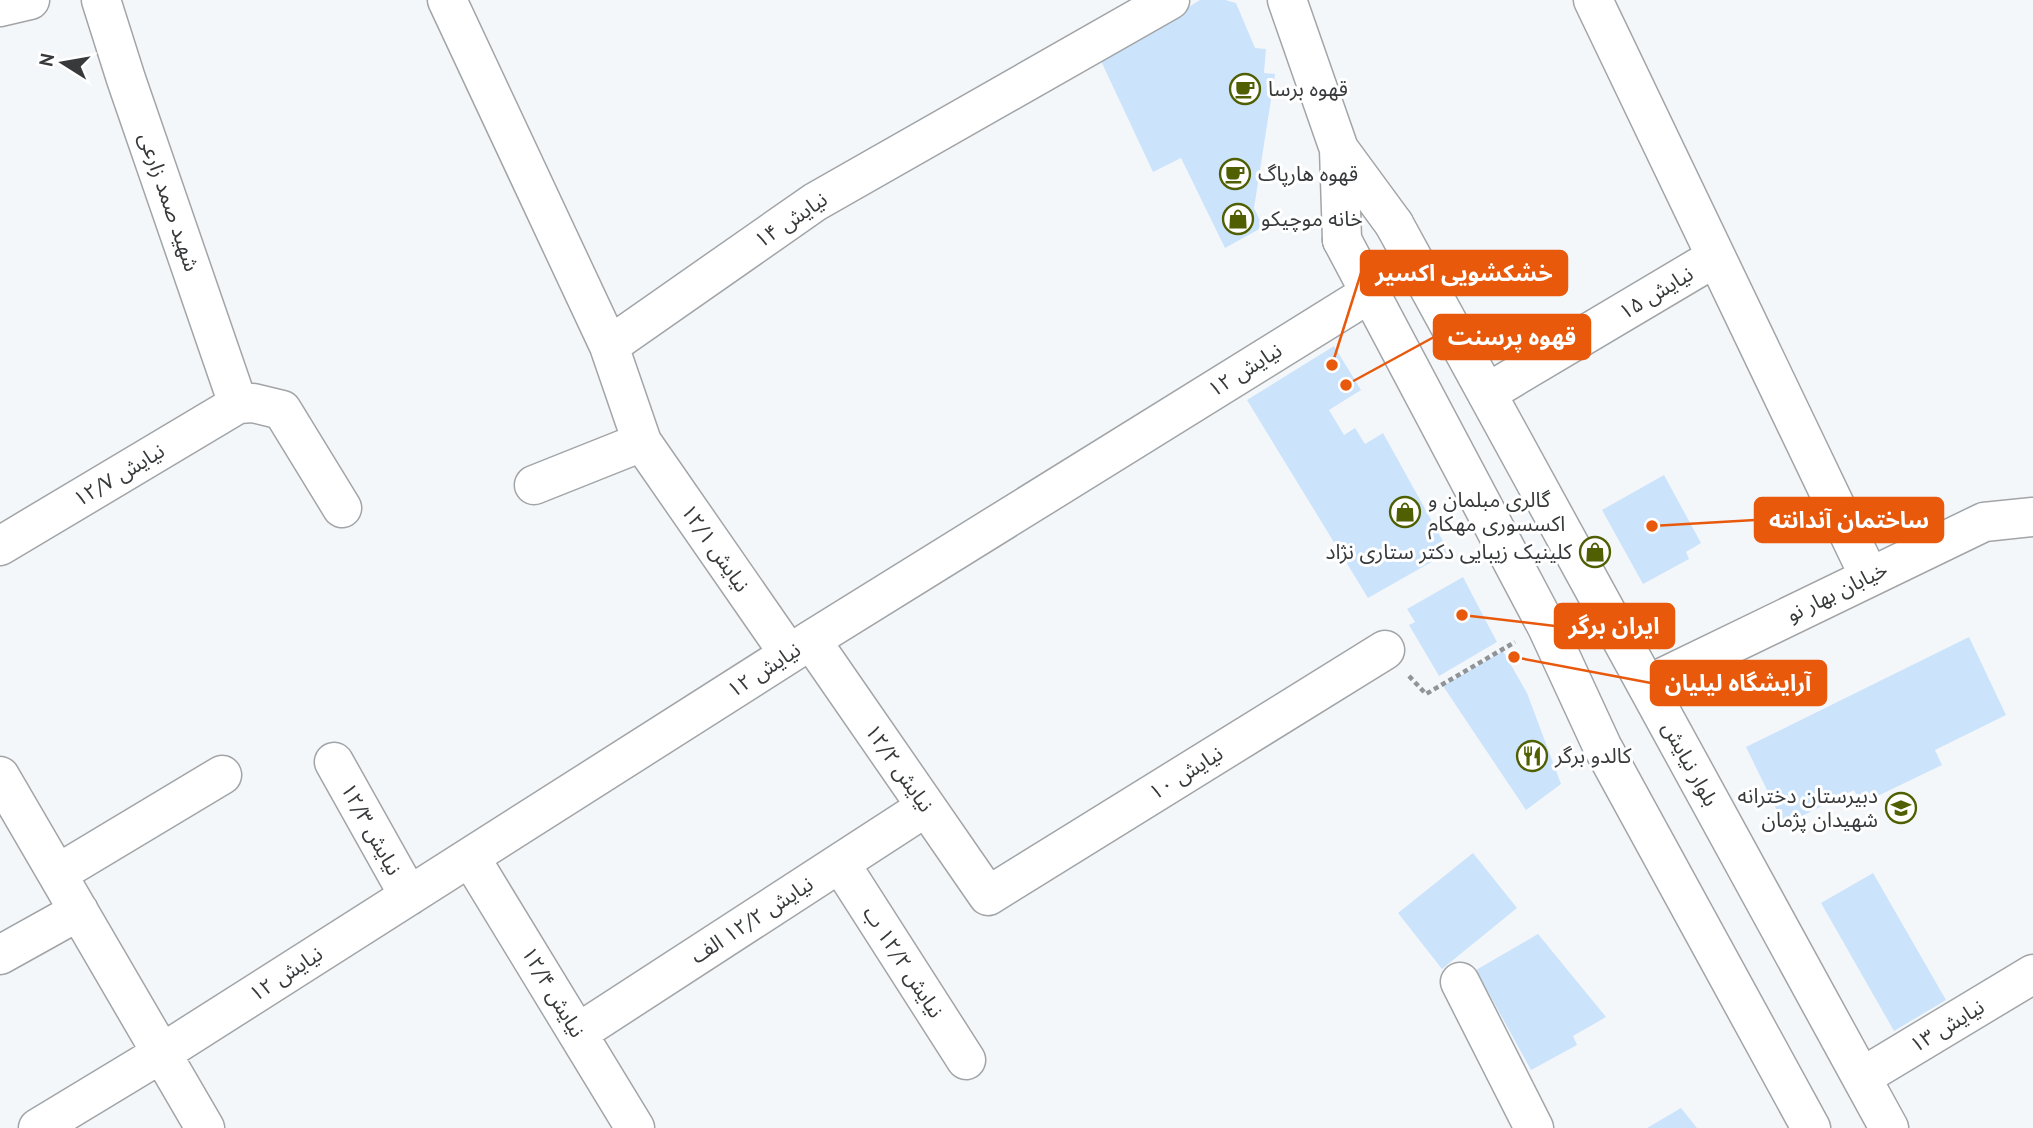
<svg xmlns="http://www.w3.org/2000/svg" width="2033" height="1128" font-family="'PT Sans','Noto Sans Arabic',sans-serif">
<rect width="100%" height="100%" fill="#f4f7fa"/>
<path fill="#cce3fc" d="M1200,0H1225L1236,3L1255,48L1266,49L1264,73L1275,74L1254,208L1263,227L1225,248L1181,158L1153,172L1101,61Z
M1334,346L1361,390L1329,410L1344,435L1355,428L1365,444L1383,433L1449,552L1368,598L1247,400Z
M1664,475L1701,543L1686,552L1689,559L1643,584L1602,510Z
M1463,577L1497,642L1439,676L1409,625L1415,622L1407,609Z
M1969,637L2006,715L1935,750L1942,765L1861,804L1854,790L1784,825L1746,747Z
M1503,651L1527,693L1561,784L1526,810L1443,686Z
M1473,853L1517,908L1442,969L1398,913Z
M1873,873L1946,1000L1894,1031L1821,903Z
M1538,934L1606,1017L1573,1036L1577,1045L1531,1070L1476,970Z
M1681,1108L1697,1128H1647Z"/>
<g fill="none" stroke-linecap="round" stroke-linejoin="round">
<g stroke="#a2a5a7" stroke-width="41">
<path id="street" d="M101,0L126,79L238,404
M447,0L609,346
M1287,0L1339,149L1342,240
M1593,0L1869,576
M0,7L30,0
M1339,149L1394,224
M1487,393L1716,257
M642,442L789,654
M534,485L642,442L609,346L815,202L1170,0
M0,546L238,404L253,403L282,410L342,508
M811,640L988,896L1385,650
M334,762L409,896
M0,776L205,1128
M470,857L635,1128
M840,863L966,1060
M57,874L222,775
M0,955L79,911
M1460,982L1534,1128
M578,1033L926,807
M1862,1077L2033,974
M38,1128L162,1053L811,640L1370,293"/>
</g>
<g stroke="#a2a5a7" stroke-width="41">
<path id="secondary" d="M1394,224L1889,1128
M1342,240L1547,627L1602,746L1811,1128
M1647,685L1984,522L2033,517"/>
</g>
<path stroke="#919496" stroke-width="4.5" stroke-dasharray="5 3.5" stroke-linecap="butt" d="M1409,676L1426,694L1515,642"/>
<use href="#street" stroke="#fff" stroke-width="38"/>
<use href="#secondary" stroke="#fff" stroke-width="38"/>
</g>
<defs>
<g id="cafe-ring" transform="scale(1.575)"><circle r="9.5" fill="#fff" stroke="#4f5f02" stroke-width="1.5"/><path d="M-5.5-4.5H6V0H3Q3 3.5 0 3.5H-2.5Q-5.5 3.5-5.5 0ZM3-3.2v2h1.7v-2ZM-6 4.5H4V6H-6Z" fill="#4f5f02"/></g>
<g id="shop-ring" transform="scale(1.575)"><circle r="9.5" fill="#fff" stroke="#4f5f02" stroke-width="1.5"/><path d="M-5-2.5h2.3a2.7 3.5 0 0 1 5.4 0H5L5.5 6h-11ZM-1.5-2.5h3a1.5 2.3 0 0 0-3 0Z" fill="#4f5f02"/></g>
<g id="restaurant-ring" transform="scale(1.575)"><circle r="9.5" fill="#fff" stroke="#4f5f02" stroke-width="1.5"/><path d="M-5-6h1v4h1v-4h1v4h1v-4h1v5L-1.5 .5V6h-2V.5L-5-1ZM5-6V6H3V1.5H1.5Q1.5-4 5-6Z" fill="#4f5f02"/></g>
<g id="school-ring" transform="scale(1.575)"><circle r="9.5" fill="#fff" stroke="#4f5f02" stroke-width="1.5"/><path d="M0-5L7-2L0 1L-7-2ZM-4 1L0 2.5L4 1V4Q0 6-4 4Z" fill="#4f5f02"/></g>
</defs>
<g fill-rule="evenodd">
<use href="#cafe-ring" x="1245" y="89"/>
<use href="#cafe-ring" x="1235" y="174"/>
<use href="#shop-ring" x="1238" y="219"/>
<use href="#shop-ring" x="1405" y="512"/>
<use href="#shop-ring" x="1595" y="552"/>
<use href="#restaurant-ring" x="1532" y="756"/>
<use href="#school-ring" x="1901" y="808"/>
</g>
<g text-anchor="middle" stroke-width="6" stroke-linejoin="round" paint-order="stroke">
<g font-size="21" fill="#37393a" stroke="#fff" text-anchor="start">
<text x="1268" y="96">قهوه برسا</text>
<text x="1258" y="181">قهوه هارپاگ</text>
<text x="1261" y="226">خانه موچیکو</text>
<text x="1428" y="507">گالری مبلمان و<tspan x="1428" dy="24">اکسسوری مهکام</tspan></text>
<text x="1572" y="559" text-anchor="end">کلینیک زیبایی دکتر ستاری نژاد</text>
<text x="1555" y="763">کالدو برگر</text>
<text x="1878" y="803" text-anchor="end">دبیرستان دخترانه<tspan x="1878" dy="24">شهیدان پژمان</tspan></text>
</g>
<g font-size="21" fill="#37393a" stroke="#fff">
<text transform="translate(169 202) rotate(71)" y="7">شهید صمد زارعی</text>
<text transform="translate(791 220) rotate(-34)" y="7">نیایش ۱۴</text>
<text transform="translate(1656 293) rotate(-31)" y="7">۱۵ نیایش</text>
<text transform="translate(1245 370) rotate(-32)" y="7">نیایش ۱۲</text>
<text transform="translate(119 475) rotate(-31)" y="7">۱۲/۷ نیایش</text>
<text transform="translate(715 548) rotate(55)" y="7">۱۲/۱ نیایش</text>
<text transform="translate(1837 592) rotate(-26)" y="7">خیابان بهار نو</text>
<text transform="translate(764 670) rotate(-33)" y="7">نیایش ۱۲</text>
<text transform="translate(1690 764) rotate(61)" y="7">بلوار نیایش</text>
<text transform="translate(899 768) rotate(55)" y="7">۱۲/۲ نیایش</text>
<text transform="translate(1186 773) rotate(-32)" y="7">نیایش ۱۰</text>
<text transform="translate(371 829) rotate(61)" y="7">۱۲/۳ نیایش</text>
<text transform="translate(752 920) rotate(-33)" y="7">نیایش ۱۲/۲ الف</text>
<text transform="translate(903 962) rotate(57)" y="7">نیایش ۱۲/۲ ب</text>
<text transform="translate(286 974) rotate(-33)" y="7">نیایش ۱۲</text>
<text transform="translate(553 992) rotate(59)" y="7">۱۲/۴ نیایش</text>
<text transform="translate(1947 1026) rotate(-31)" y="7">نیایش ۱۳</text>
</g>
</g>
<path fill="none" stroke="#e8590c" stroke-width="2.5" d="M1332 365L1361 273M1346 385L1434 337M1652 526L1755 520M1462 615L1555 626M1514 657L1651 683"/>
<g fill="#e8590c" stroke="#fff" stroke-width="2.5">
<circle cx="1332" cy="365" r="7"/>
<circle cx="1346" cy="385" r="7"/>
<circle cx="1652" cy="526" r="7"/>
<circle cx="1462" cy="615" r="7"/>
<circle cx="1514" cy="657" r="7"/>
</g>
<g fill="#e8590c" stroke="#e8590c" stroke-width="2.5">
<rect x="1361" y="251" width="206" height="44" rx="7"/>
<rect x="1434" y="315" width="156" height="44" rx="7"/>
<rect x="1755" y="498" width="188" height="44" rx="7"/>
<rect x="1555" y="604" width="119" height="44" rx="7"/>
<rect x="1651" y="661" width="175" height="44" rx="7"/>
</g>
<g font-size="23" text-anchor="middle" font-weight="bold" fill="#fff">
<text x="1464" y="281">خشکشویی اکسیر</text>
<text x="1512" y="345">قهوه پرسنت</text>
<text x="1849" y="528">ساختمان آندانته</text>
<text x="1614" y="634">ایران برگر</text>
<text x="1738" y="691">آرایشگاه لیلیان</text>
</g>
<g transform="translate(63 63) rotate(281)" stroke="#ffffff" stroke-width="5" paint-order="stroke">
<path d="M0-5L12 26L0 18L-12 26Z" fill="#37393a"/>
<text y="-10" font-size="19" font-weight="bold" text-anchor="middle" fill="#37393a">N</text>
</g>
</svg>
